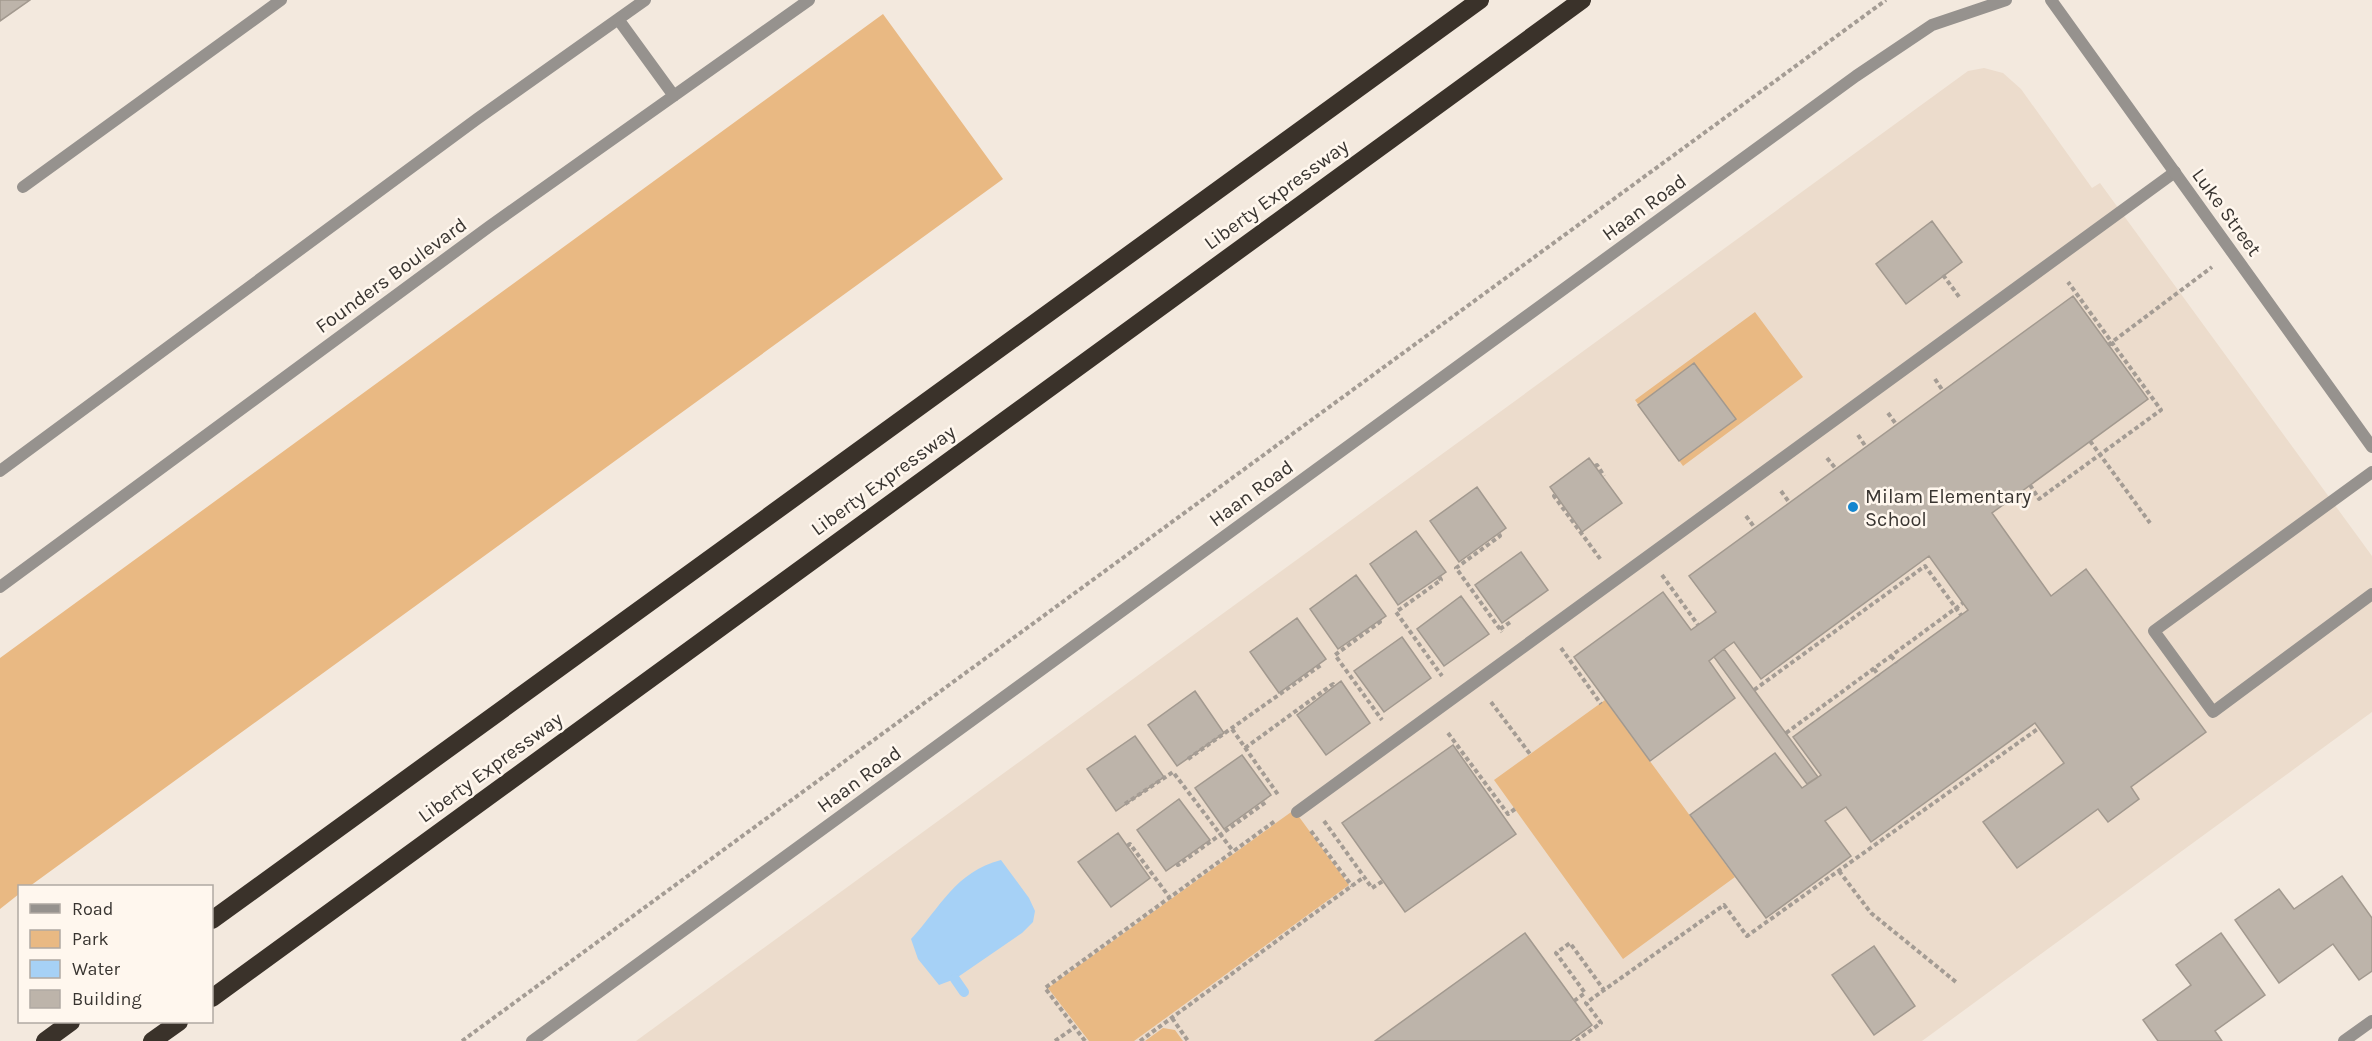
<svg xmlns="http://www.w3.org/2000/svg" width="2372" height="1041" font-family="Karla,sans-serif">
<rect width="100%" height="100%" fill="#f3e9de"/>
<path fill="#ecdccc" d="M1984,68L2003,73L2021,89L2092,188L2100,183L2372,556V712L1922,1041H636L1968,71Z"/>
<path fill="#e9b983" d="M883,14L1003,179L30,886H20L19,894L0,909V658Z
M1755,312L1803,377L1683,466L1635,400Z
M1605,700L1735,877L1623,959L1494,780Z
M1294,810L1349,885L1134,1041H1089L1048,988Z
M1163,1028L1175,1030L1183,1041H1145Z"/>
<path fill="#a6d1f6" d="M1001,860L1029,898L1035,911L1033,922L1022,933L955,979L939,985L918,959L911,939C941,907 955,872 1001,860Z"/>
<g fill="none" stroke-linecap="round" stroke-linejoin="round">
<path stroke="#a6d1f6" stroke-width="10" d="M955,979L964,992"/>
</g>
<path fill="#bdb4aa" stroke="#a2998f" stroke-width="1.5" d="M0,0H30L0,21Z
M1932,221L1962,262L1906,304L1876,264Z
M2073,296L2148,399L1992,513L2051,596L2086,569L2206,732L2131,787L2139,799L2108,822L2098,809L2017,868L1983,822L2064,763L2035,723L1871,842L1846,807L1825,821L1851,856L1766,918L1690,815L1775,753L1802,788L1821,775L1793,737L1968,610L1929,556L1761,679L1734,642L1724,649L1709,661L1735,698L1650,761L1574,657L1663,592L1691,630L1716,612L1689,576Z
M1694,363L1736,419L1679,461L1638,405Z
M1589,458L1622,503L1582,532L1550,487Z
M1477,487L1506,528L1459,562L1430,521Z
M1416,531L1446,572L1398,605L1370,564Z
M1521,552L1548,590L1502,623L1475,585Z
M1356,575L1386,616L1338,649L1310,609Z
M1461,596L1489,634L1444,666L1417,629Z
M1297,618L1326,659L1279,693L1250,652Z
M1402,637L1431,678L1384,712L1354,671Z
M1724,649L1818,777L1807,784L1714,657Z
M1341,681L1370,723L1326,755L1297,715Z
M1195,691L1224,733L1177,766L1148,725Z
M1135,736L1164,777L1116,811L1087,769Z
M1453,745L1516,834L1405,912L1342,823Z
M1242,755L1271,795L1224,829L1195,788Z
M1179,799L1210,840L1166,871L1137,830Z
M1118,833L1150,878L1111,907L1078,862Z
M2342,876L2372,918V971L2359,980L2333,944L2279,983L2235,920L2279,889L2294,909Z
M1525,933L1592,1025L1570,1041H1375Z
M2221,933L2265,995L2215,1031L2222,1041H2158L2143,1020L2191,985L2176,965Z
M1874,946L1915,1006L1874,1035L1832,975Z"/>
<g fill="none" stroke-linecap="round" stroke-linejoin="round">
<path stroke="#a49c94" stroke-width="4" stroke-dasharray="4.5 3" stroke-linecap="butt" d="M1943,275L1960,298
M2108,345L2212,267
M1935,379L1943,391
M1888,413L1896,424
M1858,435L1866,447
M2090,441L2150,523
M1827,458L1836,469
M1595,466L1597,465L1604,476
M2030,485L2039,499L2161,410L2068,282
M1781,491L1789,502
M1555,495L1554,496L1601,560
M1746,516L1755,528
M1499,534L1500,536L1456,568L1502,632
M1662,575L1698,625
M1439,576L1441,580L1396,612L1442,676
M1379,621L1380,622L1335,655L1382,720
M1500,629L1512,621
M1561,648L1601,704
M1891,656L1897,663
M1874,669L1879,676
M1754,690L1925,566L1961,615
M1491,702L1530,754
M1232,729L1279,796
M1448,733L1508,814L1515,809
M1786,733L1963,603
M1245,748L1333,684L1335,687
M1188,759L1321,665L1319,664
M1125,804L1173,772L1233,851
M1324,821L1372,888L1383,881
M1311,831L1352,886
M1127,846L1130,844L1170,898
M1177,863L1178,865L1266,802L1265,800
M1839,871L1871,913L1956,982
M1574,1001L1585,993L1556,953L1570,943L1604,990L1724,905L1747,936L2039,728
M1172,1018L1188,1041
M462,1041L1886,0
M1055,1041L1075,1027
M1085,1041L1045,988L1275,821
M1140,1041L1364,877
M1576,1041L1601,1023L1586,1003L1604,990"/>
<path stroke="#96928e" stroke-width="12" d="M23,187L281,0
M2372,472L2154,631L2213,712L2372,594"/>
<path stroke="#96928e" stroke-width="12" d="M1297,812L2175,172"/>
<path stroke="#96928e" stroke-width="12" d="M2051,0L2372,447
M2344,1041L2372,1021"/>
<path stroke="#96928e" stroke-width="12" d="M618,19L674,96
M0,471L477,119L645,0
M0,587L490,226L809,0
M532,1041L1856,76L1932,25L2006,0"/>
<path stroke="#3a322a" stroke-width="18" d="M212,920L1480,0
M212,998L1582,0
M45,1041L71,1022
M152,1041L179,1022"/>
</g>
<circle fill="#1586cf" stroke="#fff7ee" stroke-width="2" cx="1853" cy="507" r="6"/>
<g text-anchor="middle" stroke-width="5" stroke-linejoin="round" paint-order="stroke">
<g font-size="20" fill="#393531" stroke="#fff7ee">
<text transform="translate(1276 194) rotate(-36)" y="7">Liberty Expressway</text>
<text transform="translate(1644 207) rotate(-36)" y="7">Haan Road</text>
<text transform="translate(2227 212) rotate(54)" y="7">Luke Street</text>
<text transform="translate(391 275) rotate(-36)" y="7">Founders Boulevard</text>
<text transform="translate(883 480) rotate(-36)" y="7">Liberty Expressway</text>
<text transform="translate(1251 493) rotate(-36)" y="7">Haan Road</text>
<text transform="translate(490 767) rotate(-36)" y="7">Liberty Expressway</text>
<text transform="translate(859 779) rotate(-36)" y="7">Haan Road</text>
</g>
<g font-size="20" fill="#393531" stroke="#fff7ee" text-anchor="start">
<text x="1865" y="503">Milam Elementary<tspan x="1865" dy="23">School</tspan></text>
</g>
</g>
<rect x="18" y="885" width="195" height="138" fill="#fff7ee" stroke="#b0a9a2" stroke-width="1.5"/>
<rect x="30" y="904" width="30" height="9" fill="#96928e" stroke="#b0a9a2" stroke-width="1.5"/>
<text x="72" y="915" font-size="18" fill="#393531">Road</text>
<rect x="30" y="930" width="30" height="18" fill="#e9b983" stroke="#b0a9a2" stroke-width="1.5"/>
<text x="72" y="945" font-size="18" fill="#393531">Park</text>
<rect x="30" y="960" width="30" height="18" fill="#a6d1f6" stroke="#b0a9a2" stroke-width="1.5"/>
<text x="72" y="975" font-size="18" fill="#393531">Water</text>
<rect x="30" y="990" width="30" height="18" fill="#bdb4aa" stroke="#b0a9a2" stroke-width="1.5"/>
<text x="72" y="1005" font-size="18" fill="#393531">Building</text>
</svg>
